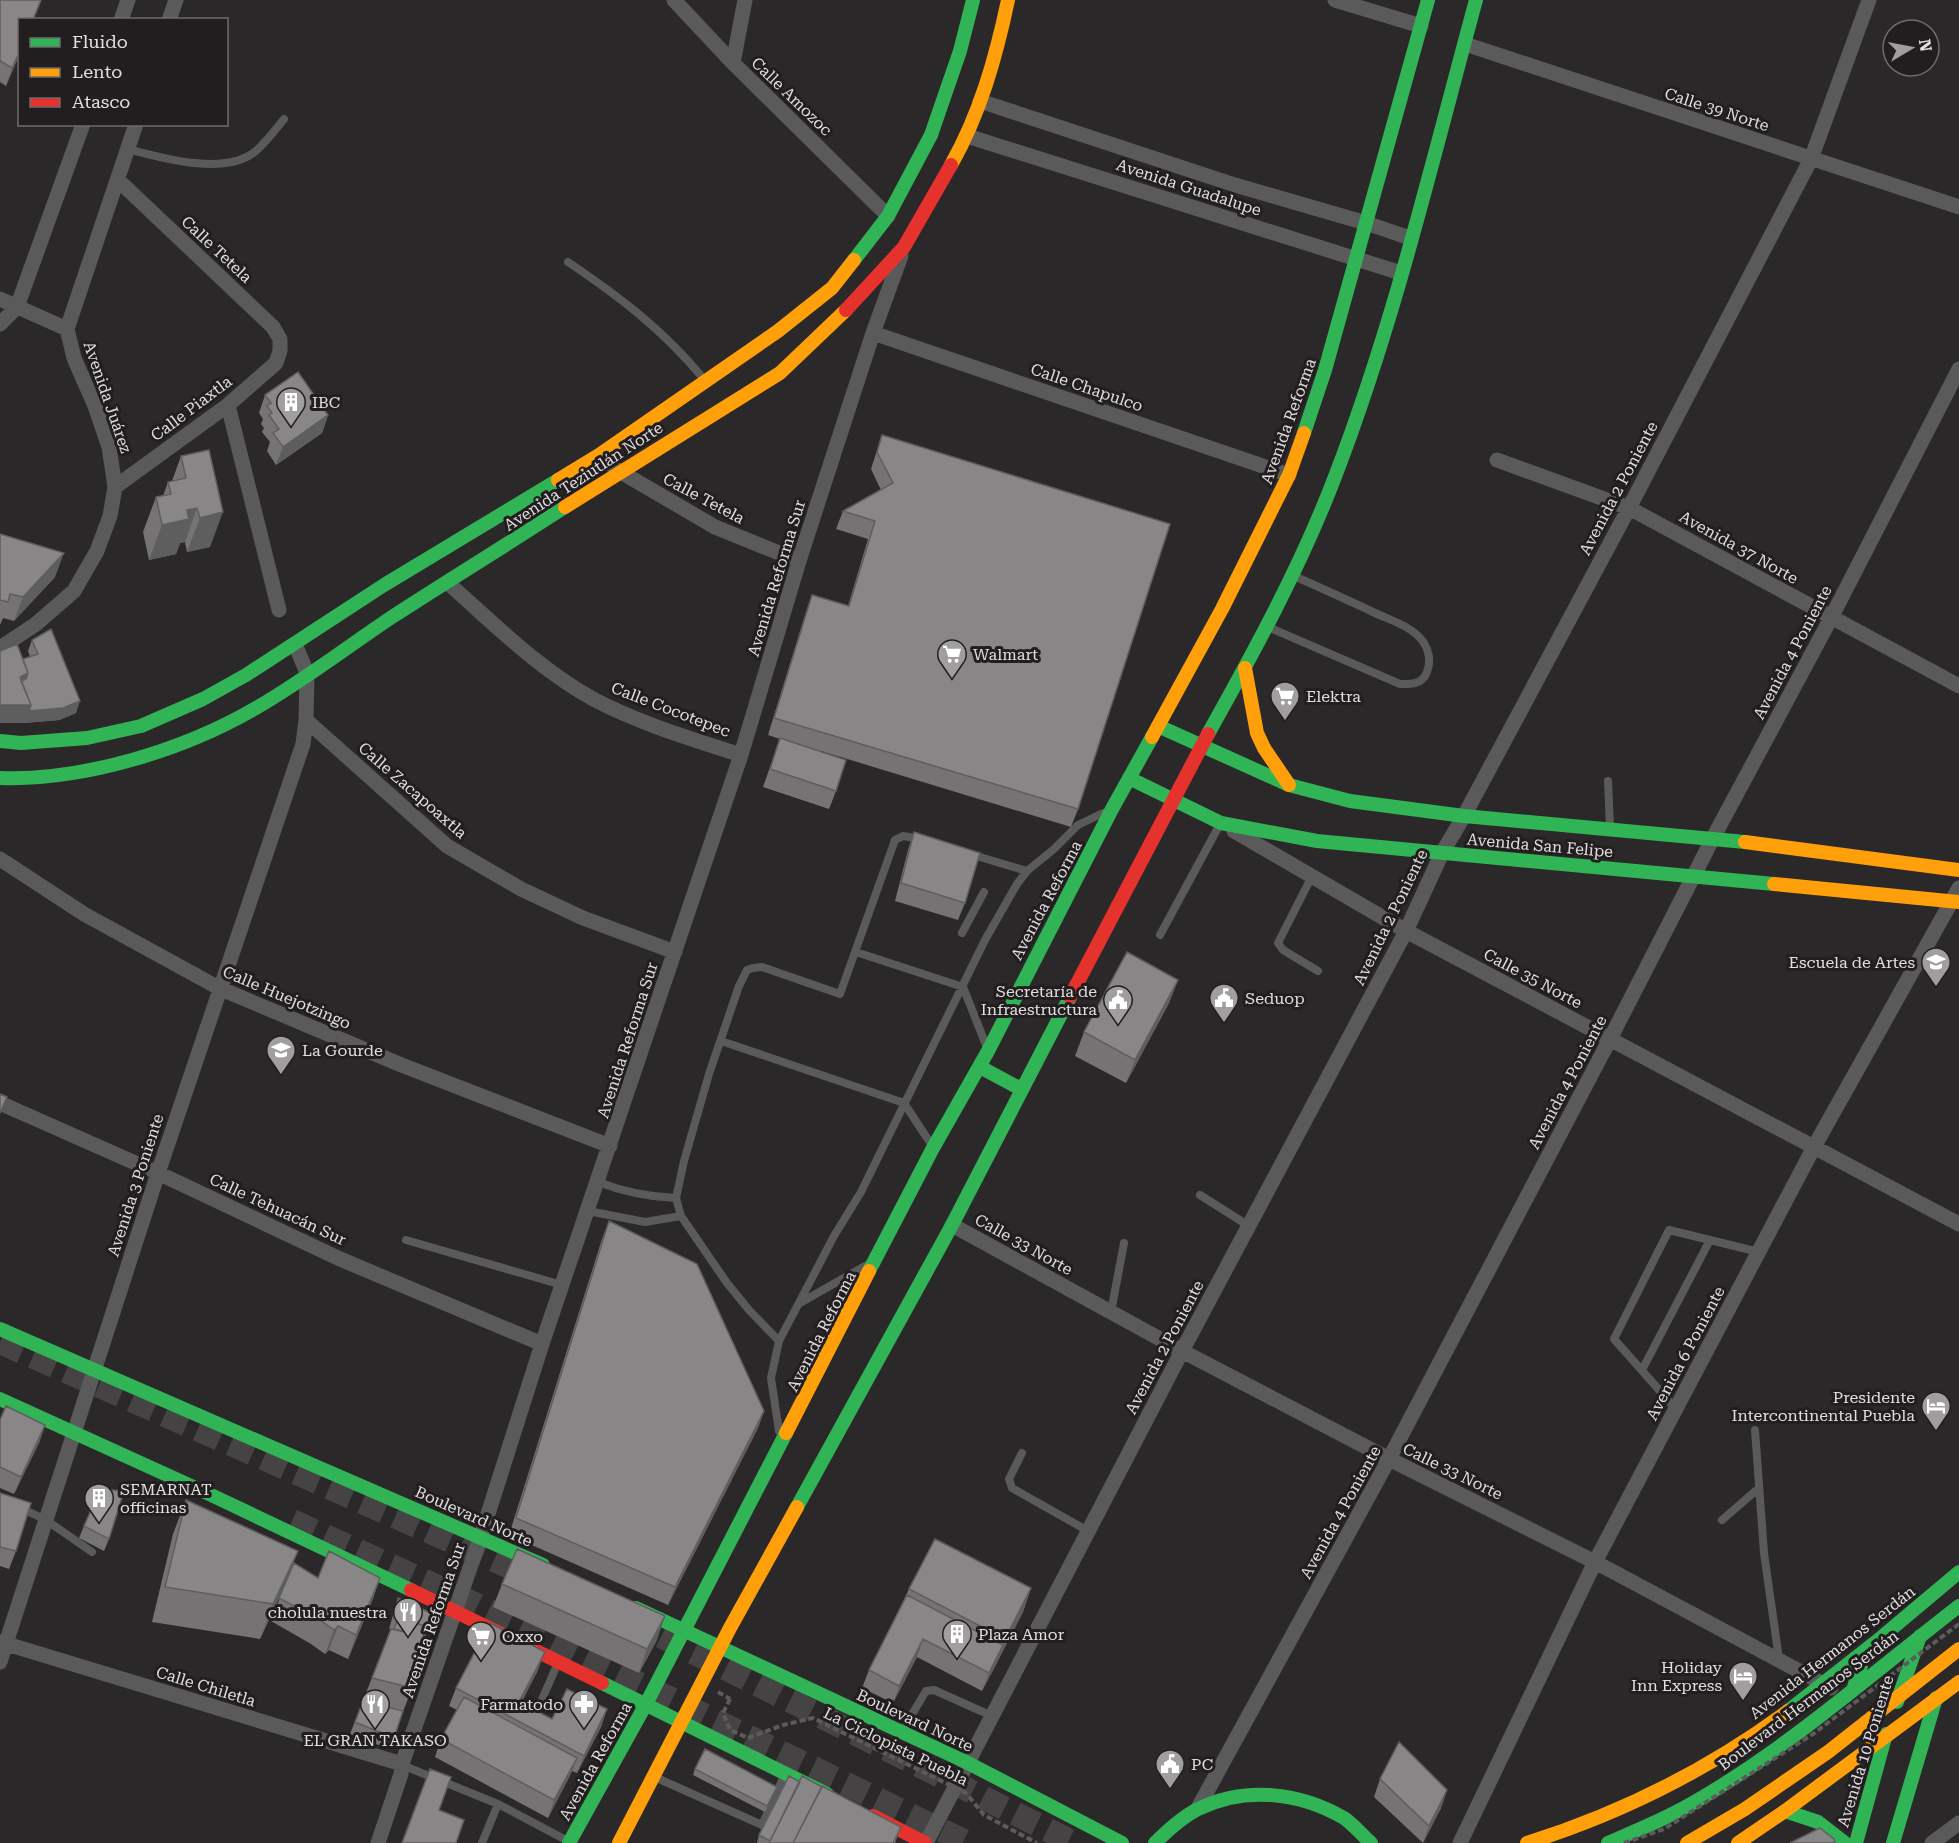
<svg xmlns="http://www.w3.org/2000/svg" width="1959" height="1843" font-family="'Roboto Serif',serif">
<rect width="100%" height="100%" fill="#2b2829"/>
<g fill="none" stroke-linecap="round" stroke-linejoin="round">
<path stroke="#464344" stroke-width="24" stroke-dasharray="24 12" stroke-linecap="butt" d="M0,1342L539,1580
M292,1521L458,1596L968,1843
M629,1620L1074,1843"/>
<path stroke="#5c5b5b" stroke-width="4" stroke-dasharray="6 3" stroke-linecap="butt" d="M718,1692L730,1699"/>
<path stroke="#5b5a5a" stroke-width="8" d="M128,149C162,158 227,177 257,150C267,141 276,129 284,119
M568,262C620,297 663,330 703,378
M1268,627L1400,684C1409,684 1419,685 1425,676C1433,662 1429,645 1416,634C1405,624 1388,619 1375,613C1348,600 1321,588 1294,576
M1608,781L1610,827
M970,854L1027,871
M1312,876L1278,943L1283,950L1318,971
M962,933L984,892
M1160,935L1220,824
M856,952L963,987L986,1045
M721,1041L904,1103L931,1144
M598,1182C624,1192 647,1197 676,1198
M1200,1195L1249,1226
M588,1211L645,1222L681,1216
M406,1240L562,1285
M800,1303L865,1266
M1111,1312L1124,1243
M779,1341L749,1310L727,1283L681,1216L676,1198L684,1161L709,1074L739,986L747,970L753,968L762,967L840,994L895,840L903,836L921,839
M1642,1370L1710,1240
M1676,1409L1614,1339L1669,1230L1759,1252
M1755,1430L1764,1553L1779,1659
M779,1431L771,1378L779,1341L834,1236L861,1192L985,940L1017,884L1027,871L1054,849L1078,825L1103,813
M1022,1453L1009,1479L1012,1488L1088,1531
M19,1507L46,1520L92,1552
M1722,1520L1759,1488
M536,1713L557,1665
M902,1731L926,1691L934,1690L992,1716
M402,1765L498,1804L568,1841
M657,1778L762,1825L784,1776
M482,1843L498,1804"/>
<path stroke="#5b5a5a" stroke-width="15" d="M674,0L733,63L888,216
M1335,0L1421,26
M121,20L128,0
M169,20L176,0
M1465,44L1959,207
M733,63L745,0
M980,101L1235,185L1366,223L1410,238
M967,136L1401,273
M0,299L67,329
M0,324L17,307L83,124
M873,333L1289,475
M228,405L279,610
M1497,460L1629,508L1959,686
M614,468L715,527L799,561
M115,487L228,405L276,363L280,351V339L273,327L118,180
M448,583C495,625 540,670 595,700C641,724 692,739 741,755
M295,644L307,673L306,720L447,846L521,889L583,918L675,952
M0,648L36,624L74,591L97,551L110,516L115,487L109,447L95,406L74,358L67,329L136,124
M1234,831L1406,931L1959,1224
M0,859L84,914L219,988L399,1064L610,1146
M0,1103L158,1173L340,1259L542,1344
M952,1225L1182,1351L1389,1459L1595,1562L1831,1688
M0,1642L402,1764
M0,1662L158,1173L303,744L306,720
M1198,1808L1389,1459L1610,1039L1713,838L1831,618L1959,369
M378,1843L401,1774L402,1764L481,1536L542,1344L741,755L799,561L873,333L901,256
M926,1843L1182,1351L1406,931L1442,853L1464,816L1629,508L1811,159L1869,0
M1460,1843L1595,1562L1814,1147L1959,888
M1932,1843L1959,1823"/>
<path stroke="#30b455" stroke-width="14" d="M854,260L888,216L931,135L960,51L973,0
M1304,433L1325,370L1428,0
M1158,726L1289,785L1350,801L1464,816L1745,842
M1208,734C1255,650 1302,564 1336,474C1395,320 1433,158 1476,0
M0,741L21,743L87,738L141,726L203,699L246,675L384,585L558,480
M0,778C83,781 184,750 256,708C303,681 347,647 392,617C449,580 508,544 565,507
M1129,778L1221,823L1317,841L1774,884
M980,1067L1021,1089
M869,1271L933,1148L988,1051L1112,809L1152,737
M0,1329L543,1565
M0,1399L209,1494L411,1590
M797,1507L952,1225L1070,997
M636,1608L968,1763L1122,1843
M602,1683L827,1794
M1854,1687L1866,1650
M1897,1702L1920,1636
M1788,1711L1877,1641L1959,1572
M1785,1811L1818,1822L1845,1843
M569,1843L646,1704L786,1433
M1155,1843C1168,1830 1182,1817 1198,1809C1245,1786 1299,1792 1344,1818C1354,1825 1362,1835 1371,1843
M1608,1843C1640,1829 1672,1816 1703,1797C1794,1743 1875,1671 1959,1606
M1856,1843L1886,1734
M1893,1843L1936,1698"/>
<path stroke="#ff9f0a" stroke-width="14" d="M951,165C980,114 996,57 1008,0
M558,480L599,455L778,331L832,288L854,260
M565,507L780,373L846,310
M1245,668L1257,733L1264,748L1289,785
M1152,737L1222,609L1289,475L1304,433
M1745,842L1959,870
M1774,884L1959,902
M786,1433L869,1271
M619,1843L730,1628L797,1507
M1527,1843C1622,1813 1708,1770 1788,1711
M1687,1843L1745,1809L1828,1752L1959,1649
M1738,1843L1785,1811L1959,1682"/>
<path stroke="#e5322d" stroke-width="14" d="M846,310L904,247L951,165
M1070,997L1208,734
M411,1590L602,1683
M873,1816L925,1843"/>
<path stroke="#5c5b5b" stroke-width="4" stroke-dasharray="6 3" stroke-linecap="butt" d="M730,1699L723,1713L730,1730L748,1738L783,1725L813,1718L966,1793L984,1815L1037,1843
M1624,1843L1664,1829L1813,1734L1959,1624"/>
</g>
<path fill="#757373" d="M0,0L20,53L6,86L0,82Z
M265,395L328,415L322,433L276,465L267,451L270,442L262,432L264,428L261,424L263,419L259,413Z
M882,435L1078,809L1071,827L821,751L836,791L829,809L763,787L780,739L768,735L806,612L812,595L848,606L868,539L836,529L843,511L881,490L871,469Z
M181,456L210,547L187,552L185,542L180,543L176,554L149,560L143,532L156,497L163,496L168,482L172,481Z
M0,534L55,577L14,621L3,618L0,625Z
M32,640L76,713L59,720L24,723H0V651L23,659L30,657L28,651Z
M914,832L965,903L958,920L895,901L908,850Z
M1178,980L1169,1003L1126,1083L1075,1056L1084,1032Z
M609,1221L764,1411L758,1428L668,1605L509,1535L602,1239Z
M0,1420L45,1425L39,1443L14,1494L0,1488Z
M0,1493L16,1551L9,1569L0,1566Z
M186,1500L286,1582L318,1578H380L372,1601L348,1659L329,1650L325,1654L311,1644L271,1621L283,1590L260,1639L152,1622L173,1534Z
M84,1526L109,1539L104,1551L79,1538Z
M502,1584L657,1640L639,1673L493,1607Z
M1031,1588L1023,1612L982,1691L917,1657L893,1703L862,1688L869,1670L909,1589Z
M398,1598L415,1662L412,1688L389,1749L350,1734L391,1629H389Z
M538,1670L521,1703L552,1719L607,1709L601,1727L577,1773L572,1771L548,1818L435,1757L441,1739L457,1710L449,1706L456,1688Z
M695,1769L777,1787L765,1812L693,1775Z
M1380,1779L1447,1790L1441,1808L1423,1843L1374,1797Z
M800,1782L822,1787L901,1827L895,1843H757L759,1835Z"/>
<path fill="#5f5e5e" d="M20,51V53L6,86L12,68Z
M328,415L322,433L276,465L283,447Z
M197,508L185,542L180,543L176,554L149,560L162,525L187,510Z
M223,512L210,547L187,552L200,518Z
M64,553L55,577L14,621L23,597Z
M28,673L21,691L20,677Z
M80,701L76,713L59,720L24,723H0V705Z
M1178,980L1169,1003L1126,1083L1135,1060Z
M764,1411L758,1428L668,1605L675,1587Z
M45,1425L39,1443L14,1494L21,1477Z
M298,1551L285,1585L260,1639L273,1604Z
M380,1578L372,1601L348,1659L356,1635Z
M1031,1588L1023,1612L997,1663L1005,1639Z
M665,1616L657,1640L639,1673L647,1649Z
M338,1626L329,1650L325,1654L334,1630Z
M923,1639L917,1657L893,1703L899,1686Z
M1003,1645L997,1663L982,1691L989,1673Z
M545,1652L538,1670L513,1719L519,1702Z
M607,1709L601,1727L577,1773L584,1756Z
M577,1758L570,1776L548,1818L554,1800Z
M1447,1790L1441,1808L1423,1843L1429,1826Z"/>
<path fill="#888686" stroke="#5f5e5e" stroke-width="1.5" d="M0,0H41L33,20H20V51L12,68L0,61Z
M298,372L328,415L283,447L273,433L279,429L269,415L272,413L267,406L271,403L265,395Z
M882,435L1170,524L1078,809L774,718L812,595L849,606L875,521L843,511L893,483L877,452Z
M209,450L223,512L200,518L197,508L187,510L189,519L162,525L156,497L171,494L168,482L186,478L181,456Z
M0,534L64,553L23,597L10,594L8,602L0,600Z
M51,629L80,701L63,708L29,711L31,705L21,681L26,679L28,673L23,659L38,654L32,640Z
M17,644L28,673L20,677L31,705H0V651Z
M780,738L846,760L836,791L770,769Z
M914,832L980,853L965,903L901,883Z
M1127,952L1178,980L1135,1060L1084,1032Z
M0,1094L7,1097L0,1113Z
M609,1221L697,1264L764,1411L675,1587L516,1518Z
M6,1406L45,1425L21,1477L0,1467V1420Z
M112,1490L124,1491L109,1539L84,1526L98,1494L109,1499Z
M0,1493L31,1503L16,1551L0,1547Z
M186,1500L298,1551L273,1604L165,1587Z
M935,1539L1031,1588L1005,1639L909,1589Z
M517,1549L665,1616L647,1649L502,1584Z
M329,1551L380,1578L356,1635L338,1626L334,1630L320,1620L279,1598L294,1563L318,1578Z
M907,1595L1003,1645L989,1673L923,1639L899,1686L869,1670Z
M398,1598L433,1614L422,1644L420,1647L426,1627L409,1620L405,1631L394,1629L398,1619L394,1617Z
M409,1620L426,1627L415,1662L419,1665L412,1688L372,1678L391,1629L406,1632Z
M490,1623L545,1652L519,1702L552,1719L567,1689L607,1709L584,1756L456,1688Z
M464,1697L577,1758L554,1800L441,1739Z
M363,1701L403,1711L394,1738L355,1722Z
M1399,1742L1447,1790L1429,1826L1380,1779Z
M705,1749L777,1787L767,1806L695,1769Z
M430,1769L451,1777L439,1810L464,1820L456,1843H402Z
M789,1776L800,1782L770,1841L759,1835Z
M802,1776L822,1787L793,1843H769Z
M822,1786L901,1827L893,1843H793Z
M1820,1828L1834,1839L1835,1843H1790Z"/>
<defs>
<g id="building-pin" transform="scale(1.5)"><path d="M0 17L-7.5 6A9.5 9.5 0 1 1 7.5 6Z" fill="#a19e9f" stroke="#221e20"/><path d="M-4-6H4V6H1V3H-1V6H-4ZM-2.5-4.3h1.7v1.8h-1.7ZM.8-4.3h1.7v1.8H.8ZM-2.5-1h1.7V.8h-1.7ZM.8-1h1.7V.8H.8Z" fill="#fff"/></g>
<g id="supermarket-pin" transform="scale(1.5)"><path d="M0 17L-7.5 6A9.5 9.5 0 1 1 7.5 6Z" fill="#a19e9f" stroke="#221e20"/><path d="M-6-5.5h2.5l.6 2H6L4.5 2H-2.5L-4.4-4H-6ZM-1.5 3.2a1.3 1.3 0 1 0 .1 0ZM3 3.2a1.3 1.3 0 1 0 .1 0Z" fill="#fff"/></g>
<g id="school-pin" transform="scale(1.5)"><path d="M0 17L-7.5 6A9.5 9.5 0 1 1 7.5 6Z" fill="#a19e9f" stroke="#221e20"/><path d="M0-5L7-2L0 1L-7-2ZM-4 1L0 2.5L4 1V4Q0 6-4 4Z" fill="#fff"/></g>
<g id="civic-pin" transform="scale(1.5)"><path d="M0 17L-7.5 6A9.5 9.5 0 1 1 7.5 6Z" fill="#a19e9f" stroke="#221e20"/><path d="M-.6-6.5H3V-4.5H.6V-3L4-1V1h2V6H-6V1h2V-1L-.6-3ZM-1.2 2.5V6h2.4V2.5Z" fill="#fff"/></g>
<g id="hotel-pin" transform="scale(1.5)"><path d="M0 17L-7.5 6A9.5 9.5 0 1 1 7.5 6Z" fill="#a19e9f" stroke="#221e20"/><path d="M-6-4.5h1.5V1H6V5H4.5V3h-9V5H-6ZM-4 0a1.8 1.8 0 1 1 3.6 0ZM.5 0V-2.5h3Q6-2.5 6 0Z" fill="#fff"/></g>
<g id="restaurant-pin" transform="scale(1.5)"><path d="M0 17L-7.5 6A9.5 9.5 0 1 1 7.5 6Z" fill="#a19e9f" stroke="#221e20"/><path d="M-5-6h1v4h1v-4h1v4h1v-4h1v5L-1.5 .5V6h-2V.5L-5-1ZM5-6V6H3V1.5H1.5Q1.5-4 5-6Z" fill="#fff"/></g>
<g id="pharmacy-pin" transform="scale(1.5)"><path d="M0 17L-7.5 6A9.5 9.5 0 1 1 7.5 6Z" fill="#a19e9f" stroke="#221e20"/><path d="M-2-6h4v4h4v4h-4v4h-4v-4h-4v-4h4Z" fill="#fff"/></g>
</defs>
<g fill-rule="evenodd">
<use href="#building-pin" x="291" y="402"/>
<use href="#supermarket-pin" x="952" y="654"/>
<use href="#supermarket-pin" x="1285" y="696"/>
<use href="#school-pin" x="1936" y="962"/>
<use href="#civic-pin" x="1224" y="998"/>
<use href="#civic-pin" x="1118" y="1000"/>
<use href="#school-pin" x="281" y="1050"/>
<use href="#hotel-pin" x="1936" y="1406"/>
<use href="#building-pin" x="99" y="1498"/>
<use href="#restaurant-pin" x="408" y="1612"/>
<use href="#building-pin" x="957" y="1634"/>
<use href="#supermarket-pin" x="481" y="1636"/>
<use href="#hotel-pin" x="1743" y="1676"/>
<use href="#restaurant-pin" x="375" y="1704"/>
<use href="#pharmacy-pin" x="584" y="1704"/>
<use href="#civic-pin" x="1170" y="1764"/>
</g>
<g text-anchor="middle" stroke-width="6" stroke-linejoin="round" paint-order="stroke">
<g font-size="16" fill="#e1dedf" stroke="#221e20">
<text transform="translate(792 96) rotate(44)" y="6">Calle Amozoc</text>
<text transform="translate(1717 109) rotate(18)" y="6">Calle 39 Norte</text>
<text transform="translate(1189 187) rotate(18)" y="6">Avenida Guadalupe</text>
<text transform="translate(217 249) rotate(43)" y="6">Calle Tetela</text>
<text transform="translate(1087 387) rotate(19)" y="6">Calle Chapulco</text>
<text transform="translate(108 397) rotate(71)" y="6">Avenida Juárez</text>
<text transform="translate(191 408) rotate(-37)" y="6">Calle Piaxtla</text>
<text transform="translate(1288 421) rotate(-70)" y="6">Avenida Reforma</text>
<text transform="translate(583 476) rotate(-33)" y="6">Avenida Teziutlán Norte</text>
<text transform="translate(1618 488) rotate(-62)" y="6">Avenida 2 Poniente</text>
<text transform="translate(704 498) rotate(28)" y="6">Calle Tetela</text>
<text transform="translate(1739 547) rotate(29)" y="6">Avenida 37 Norte</text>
<text transform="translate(776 578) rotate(-73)" y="6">Avenida Reforma Sur</text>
<text transform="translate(1792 652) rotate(-62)" y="6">Avenida 4 Poniente</text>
<text transform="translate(671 709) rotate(21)" y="6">Calle Cocotepec</text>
<text transform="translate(413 790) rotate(41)" y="6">Calle Zacapoaxtla</text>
<text transform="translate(1540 845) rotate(5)" y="6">Avenida San Felipe</text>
<text transform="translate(1046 900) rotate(-62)" y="6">Avenida Reforma</text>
<text transform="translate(1390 917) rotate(-64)" y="6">Avenida 2 Poniente</text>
<text transform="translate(1533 978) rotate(28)" y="6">Calle 35 Norte</text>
<text transform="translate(287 997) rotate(23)" y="6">Calle Huejotzingo</text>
<text transform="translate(627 1040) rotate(-72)" y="6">Avenida Reforma Sur</text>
<text transform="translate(1567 1082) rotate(-62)" y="6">Avenida 4 Poniente</text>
<text transform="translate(135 1185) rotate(-72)" y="6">Avenida 3 Poniente</text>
<text transform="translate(278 1209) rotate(25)" y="6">Calle Tehuacán Sur</text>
<text transform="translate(1024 1244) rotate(29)" y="6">Calle 33 Norte</text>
<text transform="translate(821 1331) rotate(-63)" y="6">Avenida Reforma</text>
<text transform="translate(1164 1347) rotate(-62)" y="6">Avenida 2 Poniente</text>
<text transform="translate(1685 1353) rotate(-62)" y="6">Avenida 6 Poniente</text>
<text transform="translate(1453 1471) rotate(26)" y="6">Calle 33 Norte</text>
<text transform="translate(1340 1512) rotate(-61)" y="6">Avenida 4 Poniente</text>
<text transform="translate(474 1516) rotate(24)" y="6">Boulevard Norte</text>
<text transform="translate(433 1620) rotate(-71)" y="6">Avenida Reforma Sur</text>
<text transform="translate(1832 1652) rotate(-38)" y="6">Avenida Hermanos Serdán</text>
<text transform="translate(206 1686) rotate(17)" y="6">Calle Chiletla</text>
<text transform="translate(1808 1700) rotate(-37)" y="6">Boulevard Hermanos Serdán</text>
<text transform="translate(915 1720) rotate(25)" y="6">Boulevard Norte</text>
<text transform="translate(896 1746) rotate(26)" y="6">La Ciclopista Puebla</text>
<text transform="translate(1865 1751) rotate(-73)" y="6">Avenida 10 Poniente</text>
<text transform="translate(595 1761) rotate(-61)" y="6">Avenida Reforma</text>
</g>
<g font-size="16" fill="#e1dedf" stroke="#221e20" text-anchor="start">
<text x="312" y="408">IBC</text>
<text x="973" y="660">Walmart</text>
<text x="1306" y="702">Elektra</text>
<text x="1915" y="968" text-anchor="end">Escuela de Artes</text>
<text x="1097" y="997" text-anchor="end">Secretaría de<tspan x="1097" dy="18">Infraestructura</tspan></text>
<text x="1245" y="1004">Seduop</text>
<text x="302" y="1056">La Gourde</text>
<text x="1915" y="1403" text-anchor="end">Presidente<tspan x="1915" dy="18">Intercontinental Puebla</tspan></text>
<text x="120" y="1495">SEMARNAT<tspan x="120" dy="18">officinas</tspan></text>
<text x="387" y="1618" text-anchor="end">cholula nuestra</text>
<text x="978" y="1640">Plaza Amor</text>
<text x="502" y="1642">Oxxo</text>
<text x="1722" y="1673" text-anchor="end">Holiday<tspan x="1722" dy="18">Inn Express</tspan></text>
<text x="563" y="1710" text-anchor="end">Farmatodo</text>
<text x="375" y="1746" text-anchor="middle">EL GRAN TAKASO</text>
<text x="1191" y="1770">PC</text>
</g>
</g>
<rect x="18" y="18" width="210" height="108" fill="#221e20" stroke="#6e6b6c" stroke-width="1.5"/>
<rect x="30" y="38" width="30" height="9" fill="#30b455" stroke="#6e6b6c" stroke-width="1.5"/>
<text x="72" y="48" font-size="18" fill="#e1dedf">Fluido</text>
<rect x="30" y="68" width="30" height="9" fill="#ff9f0a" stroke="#6e6b6c" stroke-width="1.5"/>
<text x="72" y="78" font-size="18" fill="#e1dedf">Lento</text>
<rect x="30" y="98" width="30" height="9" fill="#e5322d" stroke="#6e6b6c" stroke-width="1.5"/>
<text x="72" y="108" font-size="18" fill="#e1dedf">Atasco</text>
<g transform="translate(1911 48) rotate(80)"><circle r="28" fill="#221e20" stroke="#6e6b6c" stroke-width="1.5"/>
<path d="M0-4.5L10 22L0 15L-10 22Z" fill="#a19e9f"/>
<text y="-9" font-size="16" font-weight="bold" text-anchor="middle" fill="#e1dedf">N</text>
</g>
</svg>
